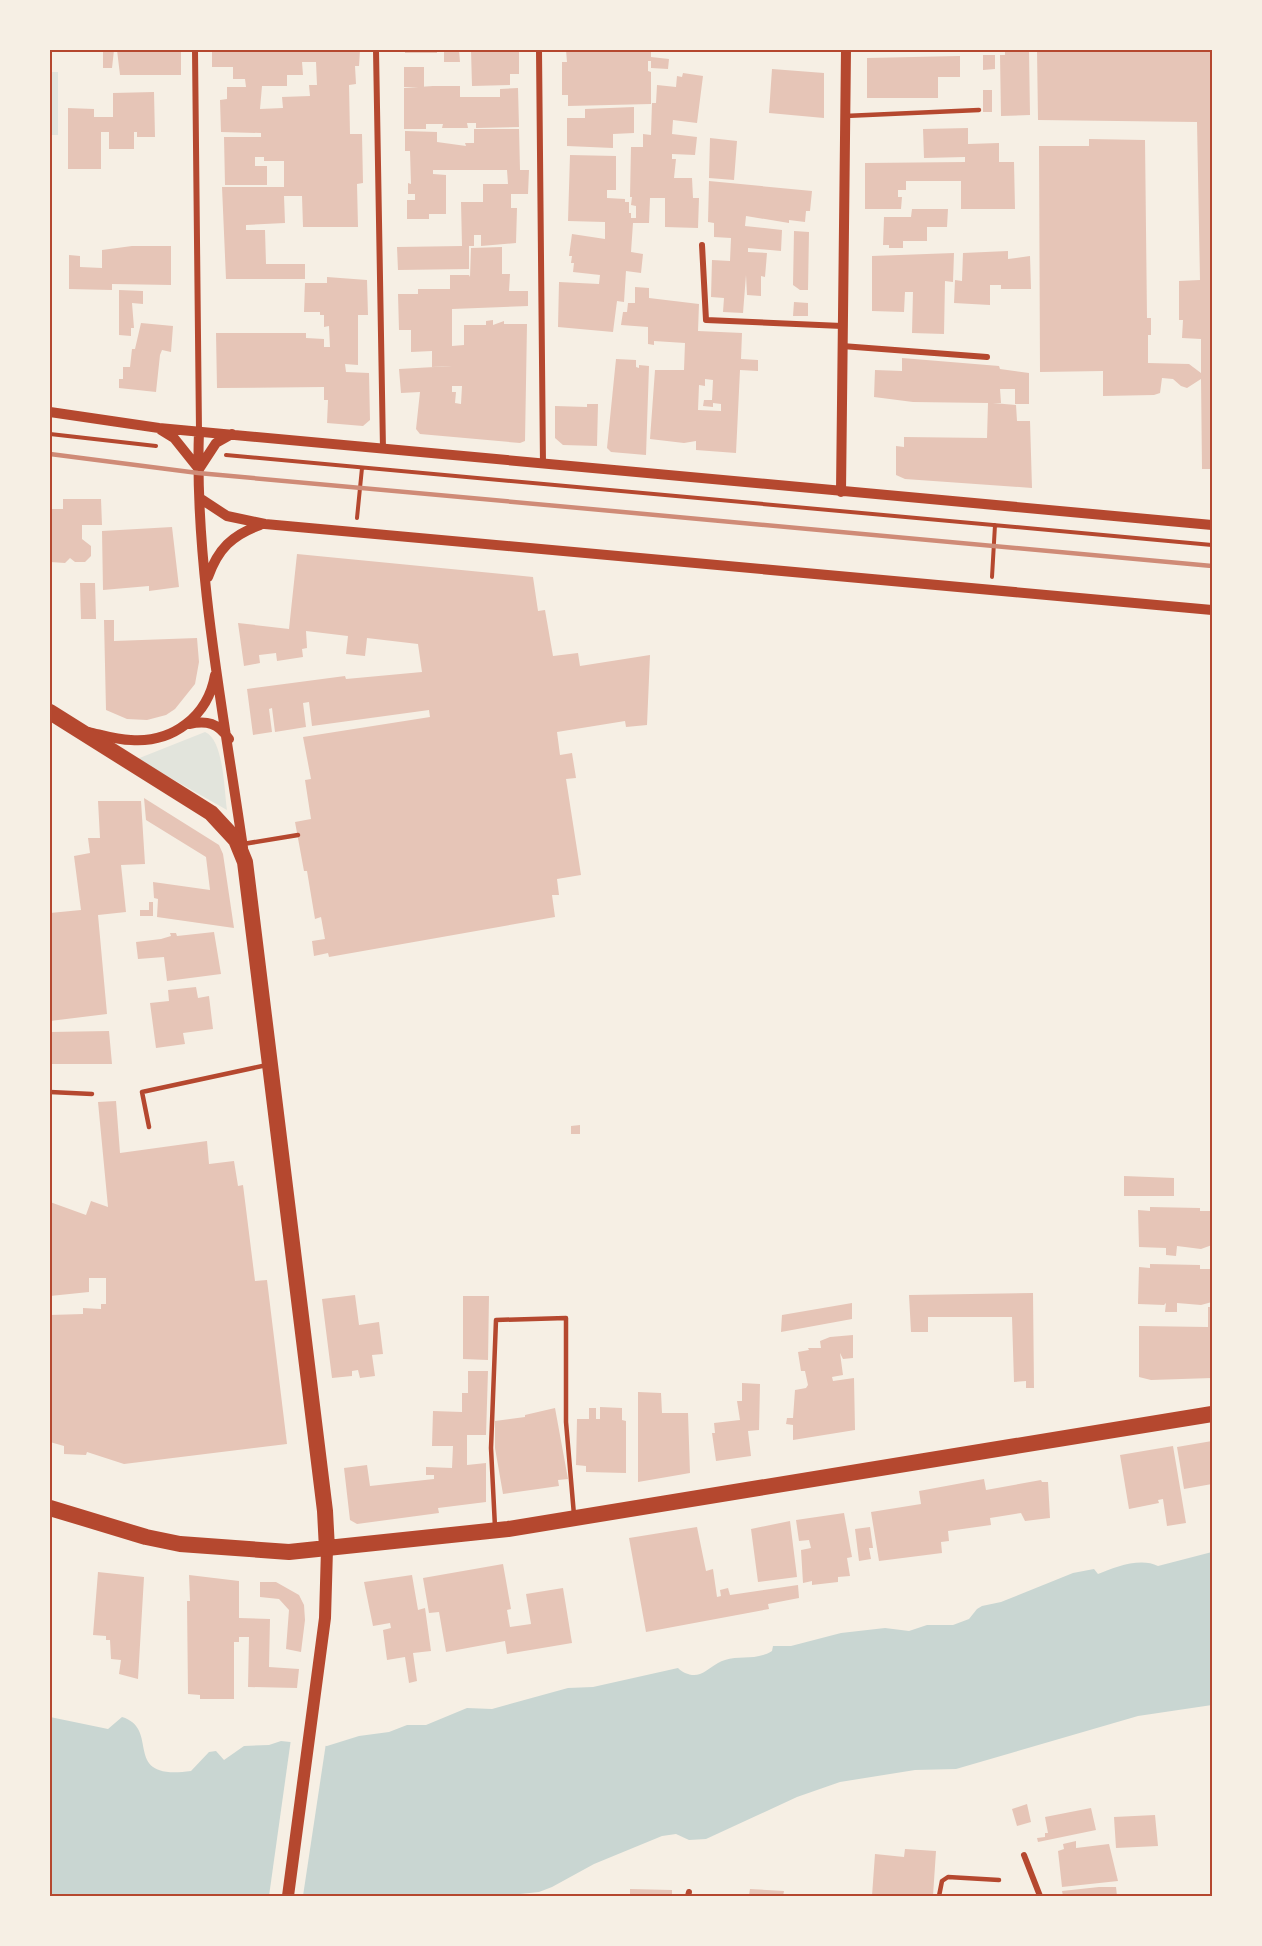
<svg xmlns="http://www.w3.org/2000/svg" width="1262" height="1946" font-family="'Fira Sans',sans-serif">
<rect width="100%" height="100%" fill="#f6efe4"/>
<path fill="#e2e4dc" d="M50,72H58V135H50Z
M205,732C224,740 224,790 227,810L137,759Z"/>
<path fill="#c9d6d2" d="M1212,1552V1705L1138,1716L956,1769L915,1770L840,1782L797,1797L706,1839L689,1840L676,1834L662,1836L594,1864L552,1887L539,1892L502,1896H50V1717L108,1729L122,1717C162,1729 119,1781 191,1771L209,1752L216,1751L224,1760L244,1746L269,1745L281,1741L327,1746L359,1736L389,1732L407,1725H426L467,1708L492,1709L568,1688L593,1687L678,1668C683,1673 692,1677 700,1674C708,1671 715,1663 725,1660C740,1655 756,1661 772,1651L773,1646H791L841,1633L885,1628L909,1631L927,1625H953L969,1619L977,1609L982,1606L1001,1602L1073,1573L1094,1569L1098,1574C1114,1567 1141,1557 1158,1566Z"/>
<path fill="#f6efe4" d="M291,1739L326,1743L303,1896H269Z"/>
<path fill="#e6c5b7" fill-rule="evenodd" d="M103,50H114L112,68H103Z
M117,50H181V75H120Z
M212,50H360L359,66H355L356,84L349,85L350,134H362L363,183L357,184L358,227H303L302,196H284L285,223L246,225V230H265L266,264H305V279H226L222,187H284V161H264V157H255V166H267V185H225L224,137H261V133L221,132L220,100L227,99V87H246L245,79H233V67H212ZM302,62H316L317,85H309L310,96L282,97L283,108L260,109L262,86H287V75H303Z
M405,50H437V53H405Z
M444,50H459L460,62H444Z
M471,50H519V74H510V85L472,86Z
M566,50H651V57L669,59L668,69L651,68V61H648V71L651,72V104L568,106V95H562V62H567Z
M1005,50H1029L1030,115L1001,116L1000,55H1005Z
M1037,50H1212V469H1202L1201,379L1187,388L1181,386L1173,379L1162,378L1160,393L1154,395L1103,396V371L1040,372L1039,146H1089V139L1145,140L1147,318H1151V335H1148V363L1189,364L1201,373V339L1182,338L1183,320H1179V281L1200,280L1197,122L1038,120Z
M983,55H995V69L983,70Z
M960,56V77H938V98H867V58Z
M404,67H424V87H404Z
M772,69L824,73V118L769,113Z
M683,73L703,76L697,123L673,120L672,134L697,137L695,155L672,154V159H676L674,178H692L693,198H699L698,228L665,227V198H650L649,223H633L631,252L643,254L641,273L626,271L624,302L617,301L613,332L558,327L559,282L599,284L600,275L573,272L574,263H571L572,256H569L572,234L605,239V222L568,221L570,155L616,156V190H607V198L625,199V202H629V213H631V218H636V206L631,205L632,197H630L631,147H643V134L651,135L652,103H656L657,85L676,87L677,76L682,77Z
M433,86H460V97H500V89L518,88L519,127L476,128V123H467L468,128H442L443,124H426V129H404V88Z
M983,90H992V112H983Z
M154,92L155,137H137V132H134V149H109V132H101V169H68V108L94,109V117H113V93Z
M634,107V133L613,134V148L567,146V118H585V109Z
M968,128V144L999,143V162H1014L1015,209H961V181H906V190H898V197H902L901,209H865V163L965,162V157L924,158L923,129Z
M474,129H519L520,170H529L528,194H511V208H517L516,243L481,246V235H474V246H469V269L398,270L397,247L462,246L461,202H483V184H508L507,170H433V174L446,175V214H429V219H407V200H415V194H408V183L411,184L410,151H405V131L437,132V142L466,146L465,143H474Z
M710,138L737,141L734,180L709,178Z
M709,181L812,191L810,211H806L805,222L789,220V223L746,216L745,226L782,230L781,251L748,248V252L767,253L765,277L761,276V296L747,295L746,275L743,313L723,312L724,298L711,297L712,260L730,261L731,238L714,237V223L708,222Z
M912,209H948L947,227H927V241H903V248H889V245H883L884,217H911Z
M794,231L809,232L808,290H800L793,285Z
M132,246H171V285L112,284V290L69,289V255L80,256V267L102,268V250Z
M502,247V274H510L509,291H528V306L452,309V346L464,345V325H486V321L493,320V325L504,321V324H527L525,441L520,443L420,434L416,429L420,392L401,393L399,369L452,366L432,367V351L411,352V330H399L398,294H418V289H450V275H469L470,277L471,248ZM452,386H462L461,404L455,403L456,392H452Z
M1008,251V259L1030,256L1031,289H1001V285H990V305L954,303L955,280L962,281L963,253Z
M954,253L953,282L945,281L944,334L912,333L913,292H905L904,312L872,311V256Z
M327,277L367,280L368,315H358V365L345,364L346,372L369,373L370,420L363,426L327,423L328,400H324V387L217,388L216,333H306V338L324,339V347H330L329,326L324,327V315H320V312H304L305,283H327Z
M635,287L649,288V298L699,304L698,331L742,333L741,359L758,360V371L740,370L736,453L696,450V441L684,443L650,439L655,370H684L685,343L654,341V345L648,344V327L621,325L623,312H627L628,303H635ZM705,379L713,380L712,400H704L703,406L713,407V403L721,404V411L698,410L699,385L705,386Z
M119,290L143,291V304L132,303L134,328H131V336L119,335Z
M794,302L808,303V316H793Z
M141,323L173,326L171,352L162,350L160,355L156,392L119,388V379H123V367H130L132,349H135Z
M902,358L999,366L1000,369L1029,373V404H1015V389H1000L1001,403H993L1016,405L1017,421H1030L1032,488L905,479L896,475V446L904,447V437L987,438L988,403L913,402L874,397L875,370L902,371Z
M616,359L636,360V367L639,368V365L649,366L646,455L611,452L607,448Z
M587,404H598L597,446L563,445L555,438V406L587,407Z
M63,499H101L102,525H82V539L91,546V556L85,562H75L70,558L65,563L50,562V509H63Z
M172,527L179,587L149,591V586L103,590L102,531Z
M297,554L533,577L538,611L545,610L553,656L578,653L580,666L650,655L647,725L626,727L625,721L557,732L560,755L572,753L576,778L566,779L581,875L557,879L559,895H552L555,917L329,957L328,953L314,956L312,941L325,939L321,917L315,919L307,871H304L295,822L311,819L305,780L311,779L303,737L430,717L429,710L312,726L309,702L303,703L306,727L275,732L272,708L269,709L272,732L253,735L247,689L345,676L346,679L422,672L418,644L367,638L365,656L346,654L348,636L306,631L307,648L302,649L303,657L277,661L276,653L259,655L260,663L244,666L238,623L289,629Z
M80,583H95L96,619H81Z
M104,620H114V641L197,638L199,662L195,684L175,709L166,715L147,720L127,719L106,710Z
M144,798L219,845L223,854L234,928L157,917L158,899L154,898L153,882L210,890L206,857L146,820Z
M98,801H141L145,864L121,865L126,912L98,915L107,1014L50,1021V913L81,910L74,856L90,853L88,838H100Z
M149,902H153V916H140V910H149Z
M214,932L221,974L167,981L164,957L138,959L136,942L161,939L171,936L170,933H176L177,936Z
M196,987L198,998L209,996L213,1029L183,1033L185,1044L156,1048L150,1003L169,1001L168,990Z
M109,1031L112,1064H50V1032Z
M116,1101L120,1153L207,1141L209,1164L234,1161L238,1186L243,1185L255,1281L267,1280L287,1444L124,1464L87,1452L86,1455L64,1454V1446L50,1442V1315L83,1314V1308L101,1309V1304H106V1278H89V1292L50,1296V1202L86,1215L91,1201L108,1207L98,1102Z
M580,1125V1134H571V1126Z
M1124,1176L1174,1178V1196H1124Z
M1150,1207L1200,1208V1211H1212V1245L1201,1249L1177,1246L1176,1256L1166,1255V1248L1139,1247L1138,1210L1150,1211Z
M1150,1264L1200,1265V1269H1212V1302L1201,1305L1177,1303V1312H1165L1166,1303L1164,1305L1138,1304L1139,1267L1150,1268Z
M1033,1293L1034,1388H1026V1381L1014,1382L1012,1317H928V1332H911L909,1295Z
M355,1295L359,1325L379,1322L383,1354L372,1355L375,1376L360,1378L358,1370L352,1371V1376L332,1378L322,1299Z
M463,1296H489L488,1360L463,1359Z
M852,1303V1319L781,1332L782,1315Z
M1208,1307H1212L1210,1342H1212V1378L1151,1380L1139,1377V1326L1208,1327Z
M853,1335V1358L843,1359L840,1353L843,1375L832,1377L833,1381L854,1378L855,1430L793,1440V1425L786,1424L787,1418H793L795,1390L806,1388L808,1385L805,1371H801L798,1352L809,1350L808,1348H821L820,1341L830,1337Z
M468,1371H488L486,1435H467V1465L486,1463V1502L438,1508L439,1513L357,1524L350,1520L344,1468L367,1465L370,1486L434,1479V1475H426V1467L452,1468L453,1446H432L433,1411L462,1412V1393H468Z
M742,1383L760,1384L759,1430L748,1431L751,1456L716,1461L712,1433H715L714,1423L740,1420L737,1401H742Z
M638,1392L661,1393L662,1413H688L690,1473L638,1482Z
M600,1407L622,1408V1420L626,1421V1473L586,1472V1466L576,1465L577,1419H589V1408H596V1419H600Z
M555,1408L568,1479L558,1480L559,1486L503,1494L495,1448V1421L525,1417V1415Z
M1212,1441V1484L1184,1489L1177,1447Z
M1173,1446L1186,1523L1167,1526L1163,1499L1158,1500L1159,1503L1129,1509L1120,1455Z
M984,1479L986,1490L1041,1480L1042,1482H1048L1050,1518L1025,1521L1021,1513L990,1518L991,1525L948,1531L949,1541L941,1542L942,1553L879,1561L871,1512L921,1504L919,1491Z
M844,1513L852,1557L847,1558L850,1576L838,1577V1582L812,1585V1581L803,1583L801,1550L811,1548L809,1540L799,1541L796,1520Z
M790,1521L797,1577L758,1582L751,1529Z
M697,1527L706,1571L713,1569L717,1597L721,1596L720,1590L728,1588L730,1595L798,1585L799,1598L768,1604L769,1609L646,1632L629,1538Z
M870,1527L873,1548H869L871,1559L859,1561L855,1529Z
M503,1564L511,1609L507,1610L510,1627L531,1624L526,1594L563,1588L572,1643L507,1654L505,1641L446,1652L439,1612L429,1613L423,1578Z
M98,1572L144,1577L138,1679L119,1674L121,1660L111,1659L110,1640H106V1636L93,1635Z
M189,1575L239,1581V1618L270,1619L269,1667L299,1669L297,1688L248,1687L249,1637H239V1642H234V1699H200V1695L188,1694L187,1601H190Z
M412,1575L418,1610L425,1608L431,1651L413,1653L417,1681L409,1683L405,1657L387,1660L383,1630L391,1628L390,1623L373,1626L364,1582Z
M260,1582H276L299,1595L304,1605L305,1620L301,1652L286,1649L289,1610L279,1599L260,1597Z
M1027,1804L1031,1822L1017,1826L1012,1809Z
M1091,1808L1096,1830L1038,1842L1037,1838L1045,1837V1833H1048L1045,1817Z
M1155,1815L1158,1846L1116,1848L1114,1817Z
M1076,1841V1848L1109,1844L1118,1881L1062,1887L1058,1851L1064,1849L1063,1844Z
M905,1849L936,1851L933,1896H872L875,1854L904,1857Z
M1099,1887H1116L1117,1896H1063L1062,1891Z
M630,1889L672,1890V1896H630Z
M750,1889L784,1891L783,1896H749Z"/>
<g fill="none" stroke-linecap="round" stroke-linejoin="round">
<path stroke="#b5482f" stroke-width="4" d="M50,434L156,446
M226,455L1212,545
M357,518L362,468
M992,577L995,525"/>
<path stroke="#b5482f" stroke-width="4.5" d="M845,116L979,110
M243,844L298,835
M50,1092L92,1094
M149,1127L142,1092L267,1065
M495,1527L491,1448L496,1320L566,1318V1422L574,1515
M939,1896L942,1881L948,1877L999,1880"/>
<path stroke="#b5482f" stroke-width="6" d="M195,50L199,431
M376,50L383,449
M539,50L543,465
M702,245L706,320L842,326
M842,346L987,357
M1024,1855L1040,1896
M688,1896L689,1892"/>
<path stroke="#b5482f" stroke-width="10" d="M50,412L159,428L1212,525
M161,430L174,438L198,468
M199,431C194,565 224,715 243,848
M199,469L216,443L232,434
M841,492L846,50
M201,499L227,516L265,524L1212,610
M208,577C218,549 232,535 260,525
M189,724C207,720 218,723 229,739
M89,732C102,735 117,740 131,740C173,743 208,716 215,675"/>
<path stroke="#b5482f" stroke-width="12" d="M288,1896L325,1618L327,1549"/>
<path stroke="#b5482f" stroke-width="16" d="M50,712L211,813L236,840L245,862L325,1511L327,1549
M50,1508L146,1537L180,1544L289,1552L508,1529L1212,1414"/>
<path stroke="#cf8b77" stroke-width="4.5" d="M50,454L198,473L1212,566"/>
</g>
<rect width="1262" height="1946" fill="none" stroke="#f6efe4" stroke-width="102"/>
<rect x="51" y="51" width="1160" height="1844" fill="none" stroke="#b5482f" stroke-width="2"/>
</svg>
